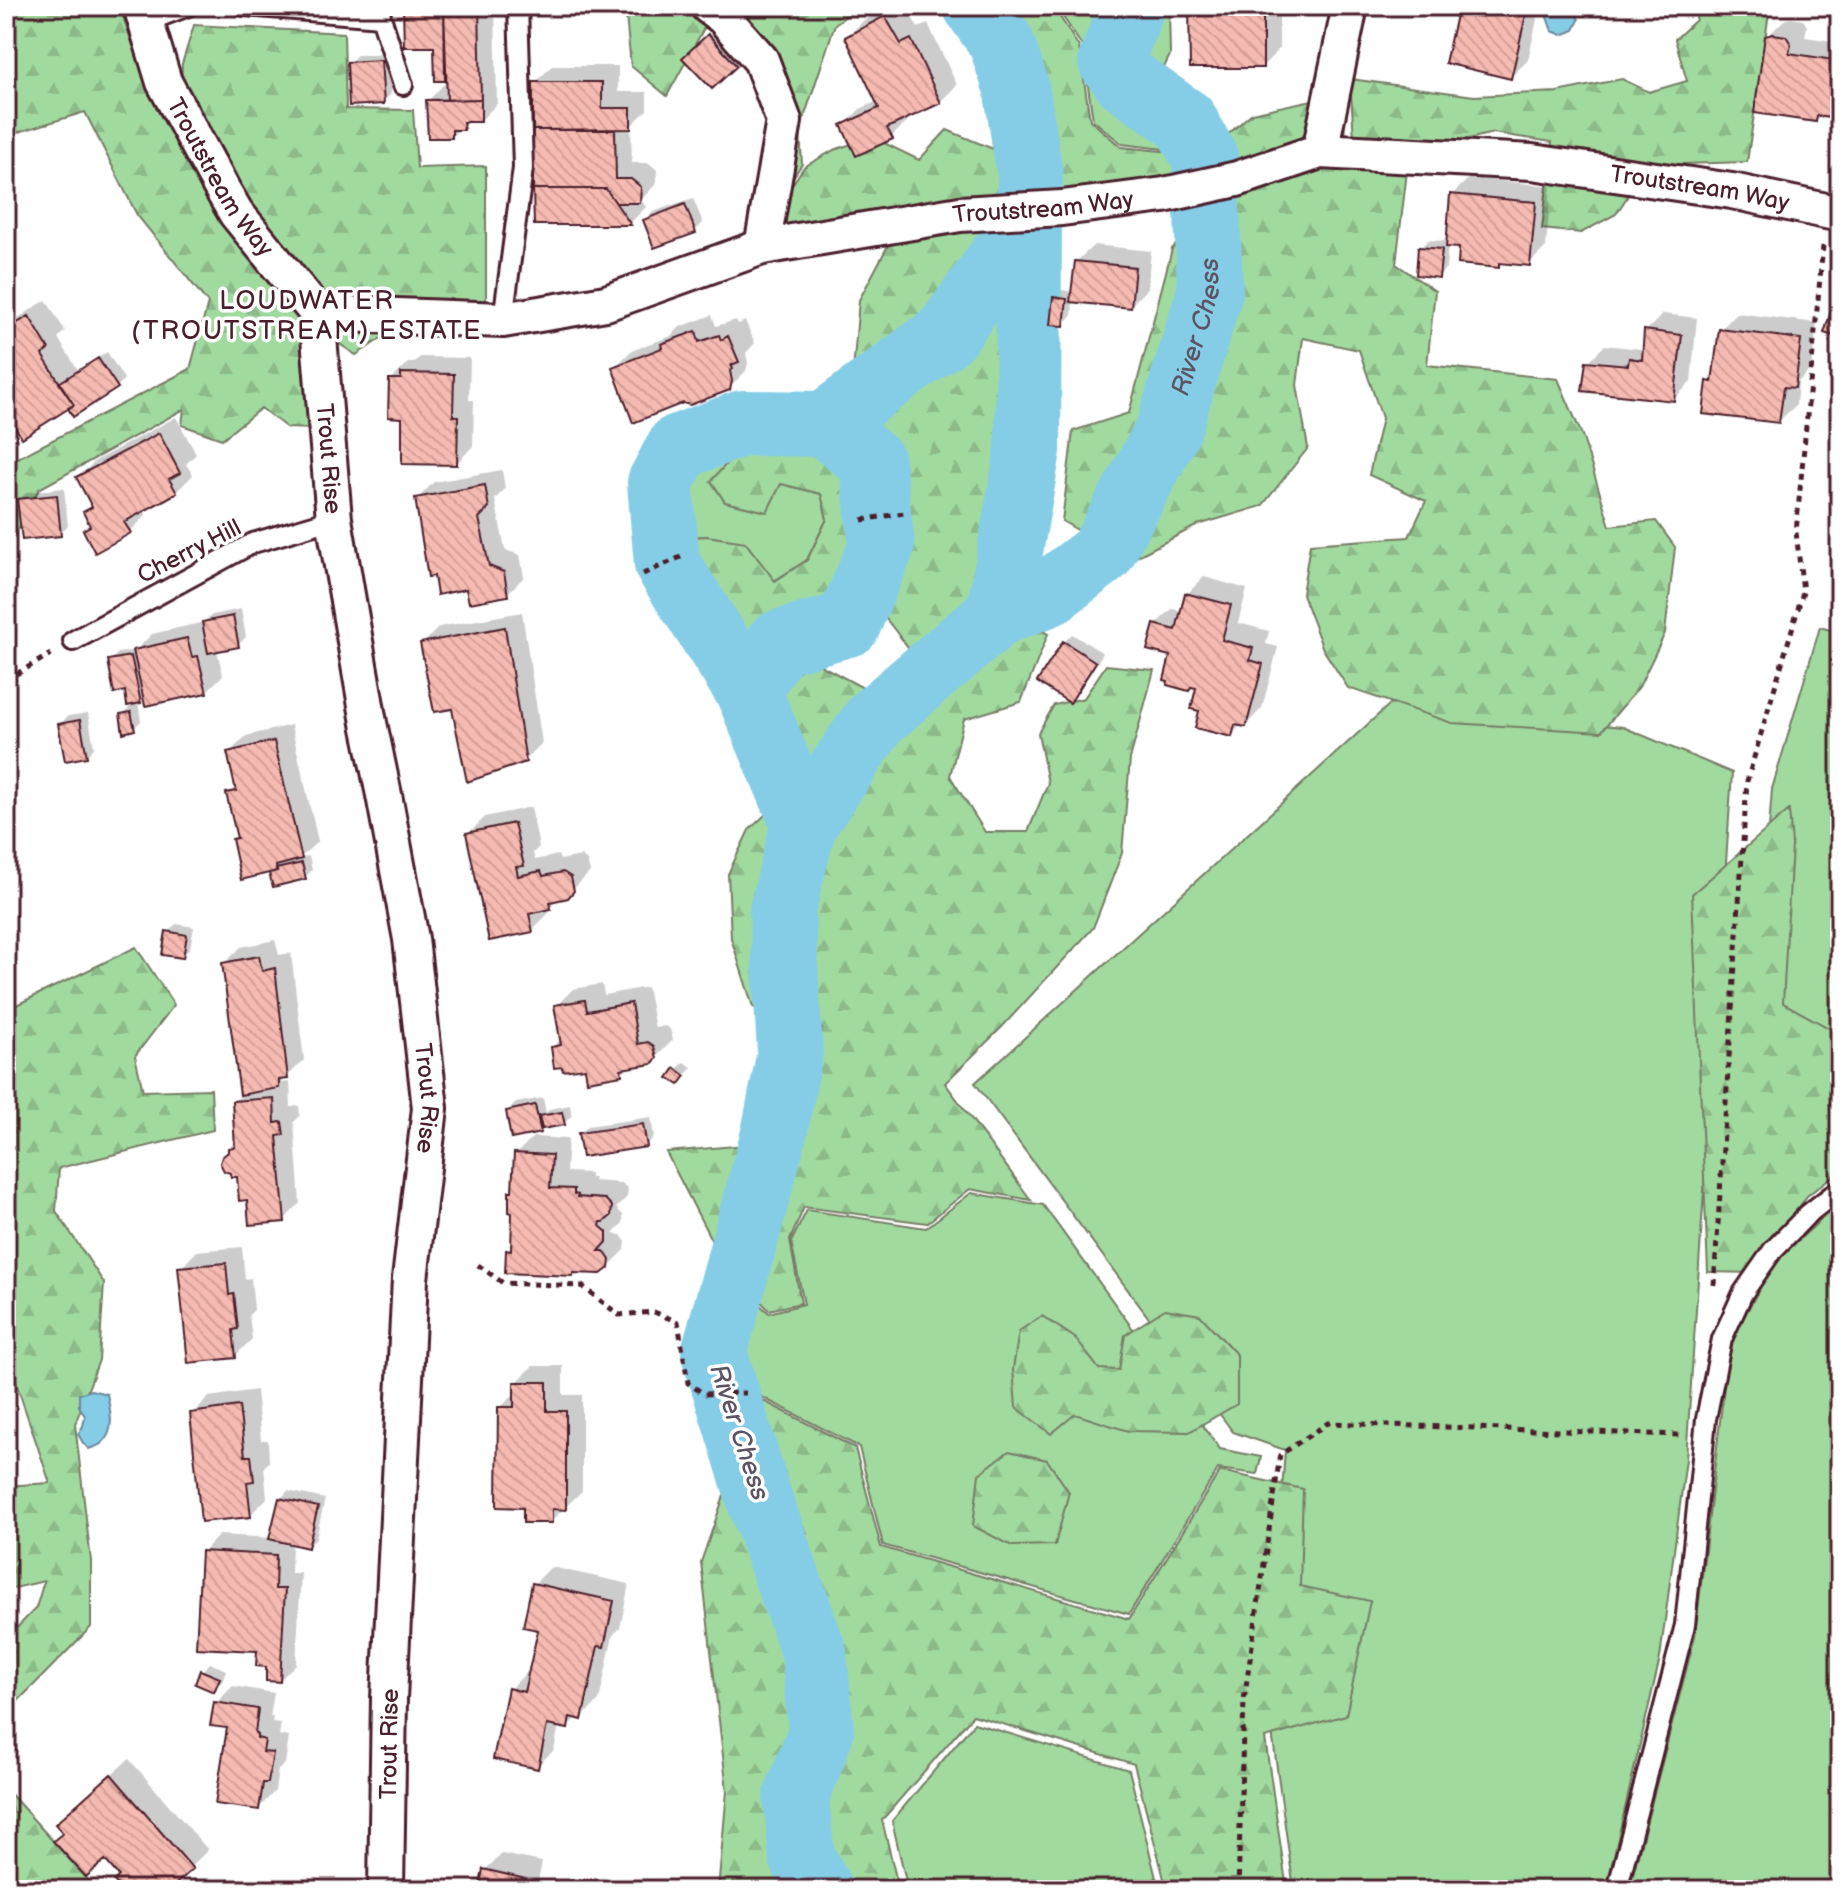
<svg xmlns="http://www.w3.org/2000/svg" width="1846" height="1896" font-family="'Balsamiq Sans',sans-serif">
<defs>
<pattern id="forest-firs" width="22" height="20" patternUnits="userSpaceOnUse" patternTransform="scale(2)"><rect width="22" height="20" fill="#a1da9f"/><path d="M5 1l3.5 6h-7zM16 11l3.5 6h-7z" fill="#8cbb89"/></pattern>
<pattern id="building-back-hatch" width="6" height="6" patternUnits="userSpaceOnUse" patternTransform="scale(2)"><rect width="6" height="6" fill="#f5bab1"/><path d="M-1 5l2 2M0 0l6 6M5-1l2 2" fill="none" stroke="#d49f98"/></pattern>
</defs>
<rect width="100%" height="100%" fill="#fff"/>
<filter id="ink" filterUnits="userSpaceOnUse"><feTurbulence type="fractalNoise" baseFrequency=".0125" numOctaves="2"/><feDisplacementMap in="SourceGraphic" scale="16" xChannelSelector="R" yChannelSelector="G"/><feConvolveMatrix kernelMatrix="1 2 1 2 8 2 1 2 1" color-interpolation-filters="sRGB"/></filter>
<g filter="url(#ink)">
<path fill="#a1da9f" stroke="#767c65" stroke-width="2" d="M1056,6H1111L1106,19L1086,46L1095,82L1158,118L1180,151L1122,144L1093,120L1082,46Z
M1148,6H1169L1170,55L1159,78C1136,49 1141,40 1148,6Z
M751,436L712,481L781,483L822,494L827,519L807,560L774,581L707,536L681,538L678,489L689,461Z
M1820,627L1840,633V1094L1752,1051L1772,789Z
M1390,704L1623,727L1732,773L1686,1459L1660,1658L1606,1890H1294L1267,1696L1285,1450L1233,1432L975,1083Z
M971,1193L1043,1205L1220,1449L1261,1457L1257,1474L1218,1469L1129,1614L883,1545L859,1447L758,1395L736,1401L727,1376L752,1298L769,1313L804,1304L791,1242L807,1210L926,1228Z
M1840,1202V1890H1629L1695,1636L1729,1344L1773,1264Z
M974,1723L1129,1770L1159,1890H908L892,1821Z"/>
<path fill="url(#forest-firs)" stroke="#767c65" stroke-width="2" d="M6,6H119L146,82L181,86L182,64L194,25L344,33L346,109L413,110L417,168L486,166V301L431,305L356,355L302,319L313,429L287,428L261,408L222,439L182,425L184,409L39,489L14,537L6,539V464L190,369L208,303L137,215L85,112L6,136Z
M625,6H860L835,24L800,130L802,164L776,203L791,119L713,18L704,28L667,96L631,66Z
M969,6H1053L1079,47L1090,120L1121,147L1182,153L1211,150L1210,173L781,231L779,204L804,167L834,150L872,137L919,160L947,130L993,149L987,56Z
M1698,6H1770L1747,162L1648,165L1616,214L1581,233L1542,229L1552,142L1493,133L1444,145L1354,138L1350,79L1474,96L1557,92L1622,79L1649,92L1687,81L1675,39L1696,20Z
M1345,93L1344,169L1407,171L1396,264L1435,291L1427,365L1558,379L1582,435L1610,526L1656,521L1675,547L1665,633L1639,687L1601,732L1452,723L1348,688L1323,649L1302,594L1310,544L1409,537L1426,501L1369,475L1382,418L1359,350L1303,338L1297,385L1308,448L1262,506L1198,525L1130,560L1062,521L1073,431L1129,413L1172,249L1217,200L1214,147L1252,113Z
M1000,224L1008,332L1007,426L983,597L1048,634L1021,702L964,719L950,776L985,832H1028L1048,783L1038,733L1054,705L1084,698L1106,665L1154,670L1130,759L1122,853L1093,928L1002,1027L945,1083L1031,1200L970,1189L927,1223L804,1207L790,1240L801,1303L769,1310L722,1261L666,1152L746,1145L755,1069L811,1077L822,1029L753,1007L731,938L728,874L749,830L801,781L765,695L813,661L863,688L911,651L873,602L903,535L887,451L849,420L859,300L891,240Z
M751,436L818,438L863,474L868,543L847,596L820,615L763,631L741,654L703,605L681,538L707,536L745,542L775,581L807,560L827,519L821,494L781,484L767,512L725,502L711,481Z
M1789,810L1792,845L1783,1003L1840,1034V1170L1807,1196L1754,1273L1708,1272L1692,894Z
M136,947L174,1005L135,1056L143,1091L211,1089L213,1130L59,1168L56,1211L104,1283L99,1360L75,1424L91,1561V1627L6,1713V1639L36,1608L44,1581L6,1590V1486L50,1483L12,1371H6V1010Z
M1165,1309L1200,1315L1237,1355V1404L1189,1432L1128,1431L1075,1414L1051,1434L1016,1407L1013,1369L1019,1331L1042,1316L1075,1338L1099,1369L1119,1370L1125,1335Z
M758,1398L855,1448L881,1547L1129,1619L1220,1471L1303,1489L1300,1586L1370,1601L1346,1715L1265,1738L1287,1890H1167L1134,1764L973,1715L882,1820L899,1890H718L727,1791L701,1562Z
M1009,1451L1047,1460L1069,1492L1055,1545L1012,1546L973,1526L979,1474Z
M6,1789L97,1890H6Z"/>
<path fill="#85cde6" stroke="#6d879b" stroke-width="2" d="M960,6H992L1014,39L1032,109L1042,179L1016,183L987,40Z
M1114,6H1146L1138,42L1146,65L1200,124L1208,153L1192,160L1160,115L1131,97L1095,80L1088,48L1108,21Z
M1543,6H1574L1579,20L1574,30L1562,35L1552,31Z
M91,1390L107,1394C110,1409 116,1431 102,1443C99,1446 94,1447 89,1449L83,1443L78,1434L83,1426L85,1416L79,1406V1394Z"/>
<path fill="#0003" d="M405,6H495L497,104L481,120H471L452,136L428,101L444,84H448V79H437L436,45Z
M891,6H906L918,28L928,24L957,85L940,102L906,117L908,121L891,137L843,126L860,109L878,101L847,37L864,20Z
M1191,6H1279V49L1263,66Z
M1446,6H1540L1528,60L1511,77L1459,9Z
M1791,18L1803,20L1807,26L1805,37L1840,42V112L1835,117L1821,115L1815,120L1767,37L1784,20Z
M717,28L744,57L712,86L685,58Z
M388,53L391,94L383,102L349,63L357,55Z
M552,66H618V92H647V110L631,126L632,163H649L657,170L656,184L641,200L646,207L630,223H536L535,83Z
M1469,178L1551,186L1546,247L1529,264L1503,261L1498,266L1461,246L1448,245L1446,268L1439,276L1420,248L1428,240L1448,241L1452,195Z
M693,198L703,223L695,231L645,220L653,212Z
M1094,245L1151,251L1147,289L1130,306L1073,300L1072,316L1064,324L1055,298L1062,290L1073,292L1077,261Z
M46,300L65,331L58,338L78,370L107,352L124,379L117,387L69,406L6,409V326Z
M1737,313L1817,323L1811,369L1798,382L1796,405L1779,421L1709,382L1715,376L1720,330Z
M1663,314L1697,318L1691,382L1674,399L1588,362L1605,345L1641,349L1645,345L1646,331Z
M712,315L716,326L736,320L738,324L745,321L755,343L746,353L748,363L746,371L729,388L614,368L631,351L671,336L680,327Z
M420,357L470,358L469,400H474L473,446L457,463L404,416L391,380L408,363H414Z
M176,417L196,454L186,464L193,475L176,492L143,509L146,515L130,532L85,530L91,524L85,512L93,505L78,478L95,461Z
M502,470L505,489L495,499L505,550L520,555L524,577L507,594L417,499L434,482Z
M64,488L68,526L60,534L19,500L27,492Z
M1204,577L1247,589L1238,623L1269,631L1266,644L1278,647L1262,708L1246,725L1242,724L1231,735L1202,710L1199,687L1172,655L1155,625L1172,609L1183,611L1187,594Z
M241,609L246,637L238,645L217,651L223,675L206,692L145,696L138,702L141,721L134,728L122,715L134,703L110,661L118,653L136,650L152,634L204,622L212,615Z
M522,612L542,743L525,760L422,644L439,627Z
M1072,634L1103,653L1078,692L1070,700L1064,642Z
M88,713L94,748L86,756L60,724L68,716Z
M291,725L318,841L300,858L309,856L312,870L305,877L272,874L234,840L239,835L228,794L237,785L229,753L246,736Z
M531,807L539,847L533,853L535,860L558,855L560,860L581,856L587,861L590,872L567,896L559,898L547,908L549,913L532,930L468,834L485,817Z
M176,924L194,927L190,948L182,956L168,932Z
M275,940L279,955L291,953L304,1060L281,1083L290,1082L291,1107L299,1106L300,1116L294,1122L300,1203L284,1220L249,1198L230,1151V1148L237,1142L234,1102L242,1094L224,964L241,947Z
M602,984L604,995L647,987L655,1028L665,1026L670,1029L673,1040L651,1062L628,1066L621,1073L586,1065L553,1047L562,1038L556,1006L573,989Z
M684,1062L692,1067L679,1083L677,1069Z
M543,1098L546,1113L550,1109L570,1105L572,1116L564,1123L544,1127L540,1131L508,1111L516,1103Z
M651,1117L654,1137L646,1145L580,1134L588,1126Z
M533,1137L568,1139L566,1172L590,1173V1178H594L593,1181L622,1183L628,1189L627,1197L616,1208L623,1215V1223L613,1234L621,1235L626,1242L625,1250L608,1267L575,1271L572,1274L508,1251L513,1247L515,1211L511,1192L515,1188L516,1154Z
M242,1247L245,1279L251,1278L254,1310L249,1315L252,1339L235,1356L181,1268L197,1251Z
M533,1366H563V1395H582V1491L551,1521L525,1506L500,1408L516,1392V1383Z
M256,1390L261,1440H268L269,1462L264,1467L267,1498L250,1515L192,1414L209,1397Z
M288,1491L325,1499L316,1538L308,1546L292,1542L291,1573H301L296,1664L280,1680L268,1665L203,1552L219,1535L272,1538L280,1499Z
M551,1567L629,1584L620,1628L613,1635L599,1701L582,1717L578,1716L567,1727L559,1725L554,1750L537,1766L510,1689L527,1672L530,1673L540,1628L534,1584Z
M210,1663L226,1670L222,1681L214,1689L202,1671Z
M233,1686L274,1693L270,1717H273L272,1722L281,1723L279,1735L289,1737L285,1764L278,1770L275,1791L259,1808L229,1727L216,1703Z
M129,1759L208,1850L166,1890H125L121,1876L106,1857L65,1832L74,1807Z
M502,1854L542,1862L537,1886L550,1890H481L485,1870Z"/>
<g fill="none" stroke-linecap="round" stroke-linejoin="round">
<g stroke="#85cde6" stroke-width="66">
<path d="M999,613L1028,450L1029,218"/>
<path d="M748,691L778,643L848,624L882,545L872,462L825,424"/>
<path d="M804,824L748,691L667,564L660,483L679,447L743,423L825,424L947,334L1029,218L1030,175L1016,86L1001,42L976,6"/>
<path id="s1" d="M820,1890L802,1857L796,1798L821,1732L814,1653L760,1501L714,1353L774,1134L790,1052L782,911L804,824L876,718L999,613L1048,594L1102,553L1169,428L1210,291L1205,158L1185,121L1126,80L1111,61L1132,6"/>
</g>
</g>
<path fill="url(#building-back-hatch)" stroke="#4a1f2b" stroke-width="2" d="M403,6H444L445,81H435L434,47H404Z
M444,6H479L481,99L447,100Z
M1189,6H1263V68H1190Z
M1444,6H1528L1511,79L1445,63L1457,11L1443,8Z
M885,16L901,44L911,39L941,103L887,128L893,139L856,156L841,125L879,108L845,37Z
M708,34L737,66L712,89L682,58Z
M1773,34L1786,36L1791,44L1789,53L1840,61V91L1836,119L1817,116L1816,122L1754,113L1765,36Z
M381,60L384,104L349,106L347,62Z
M533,82H602V108H631V129L533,130Z
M481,99V122H463L464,130H452V138H428L426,100Z
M533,130H615L616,179H631L641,187L640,203H616L606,189H533Z
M533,189H606L631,225H534Z
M1450,194L1536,202L1530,266L1499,263V268L1458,264L1459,248L1446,247Z
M685,204L696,233L654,248L643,220Z
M1418,247L1442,249L1439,278L1416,275Z
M1075,261L1135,267L1131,308L1070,302Z
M1053,297L1067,299L1064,326L1050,325Z
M1835,299L1840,300V338L1824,333Z
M29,316L49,349L42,355L74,405L22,438L6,413V330Z
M1719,329L1801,339L1795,388L1784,387L1779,423L1703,414L1707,381L1712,382Z
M1644,330L1682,335L1674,401L1582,391L1586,361L1628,365L1629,358L1642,360Z
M696,331L699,342L719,335L721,340L728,336L739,362L731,365L733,369L730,371L732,381L730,390L690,405L683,403L633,423L612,367L662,348L661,344Z
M98,358L118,388L73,417L68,408L74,405L59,383Z
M401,373L454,374L453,416H458L457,465L402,464V418L388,417L389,379H401Z
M159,433L180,473L169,479L177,493L124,522L131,533L95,553L83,530L90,526L83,512L92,507L76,477Z
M485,485L489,508L479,518L489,566L504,572L508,596L469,603L466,589L437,595L434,576L428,577L415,498Z
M57,495L61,536L22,540L17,499Z
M1185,593L1231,605L1222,640L1253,648L1250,660L1263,664L1246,727L1235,725L1232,737L1195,728L1199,711L1191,709L1196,688L1191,687L1189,691L1167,685L1168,681L1164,680L1170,656L1147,650L1154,624L1176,630Z
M233,616L239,647L208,653L202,622Z
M505,627L526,762L467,782L452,709L434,712L420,643Z
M187,638L192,657L198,656L207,693L145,706L133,650Z
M1063,641L1096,662L1070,703L1037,682Z
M131,656L141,703L127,706L125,691L114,694L108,660Z
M131,712L135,730L123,733L120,714Z
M80,720L87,757L65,761L58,724Z
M274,741L302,859L276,866L277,871L241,880L232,839L237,838L226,793L236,791L227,752Z
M514,823L524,866L516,867L518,876L541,871L543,876L563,872L571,877L574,891L568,898L550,902L551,909L529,914L533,932L489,941L466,833Z
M302,863L306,879L273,887L269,873L277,871L276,869Z
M166,931L187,935L183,958L162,955Z
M259,956L262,971L275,968L288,1079L279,1080V1088L240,1095L222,963Z
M585,1000L587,1011L631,1003L638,1044L648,1042L654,1046L657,1058L652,1064L621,1069L622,1075L587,1081L585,1068L563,1071L562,1067L554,1068L551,1047L561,1045L554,1005Z
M675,1068L686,1076L679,1085L668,1078Z
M274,1098L275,1123L282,1122L284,1135L277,1136L285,1222L249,1225L247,1200L239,1201L237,1177H231L230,1173L224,1171L220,1163L222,1157L228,1152V1148L235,1147L232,1101Z
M535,1105L541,1133L511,1139L506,1111Z
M562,1112L565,1125L542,1129L539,1116Z
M643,1124L647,1147L582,1157L578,1133Z
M514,1153L552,1155L550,1188L574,1189V1194L578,1195L577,1197L605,1199L612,1206L611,1216L604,1222H601L600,1226L607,1232V1242L599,1251H604L610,1260L609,1268L601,1274L573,1273V1276L505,1273L506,1250L511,1251L512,1213L509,1212V1191H512Z
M226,1263L229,1295L234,1294L238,1329L233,1330L236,1358L188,1363L178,1267Z
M514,1382H547V1411H566V1510L552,1509V1523H523V1508L497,1507L498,1407H514Z
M239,1406L245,1456H251L254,1481L247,1482L251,1517L201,1522L190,1413Z
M279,1498L318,1507L308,1548L269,1539Z
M201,1551L276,1555L275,1589H285L280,1682L266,1681V1667L256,1666L257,1651L196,1648Z
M532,1583L614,1601L604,1647L598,1646L582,1720L570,1717L568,1729L547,1725L538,1769L493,1759L508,1688L524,1692L538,1630L523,1627Z
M200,1670L220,1678L214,1692L195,1684Z
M214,1702L258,1709L255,1733L257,1734V1738L265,1740L263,1752L273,1753L268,1783H263L259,1810L215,1804L227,1728L210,1726Z
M111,1774L193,1869L169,1890H122L114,1881L119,1876L105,1860L86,1877L53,1841L63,1833L55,1824Z
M483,1869L526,1879L524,1890H479Z"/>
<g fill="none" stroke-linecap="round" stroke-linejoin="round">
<g stroke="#4a1f2b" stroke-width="24">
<path id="lane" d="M245,6L381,17
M380,6L381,17L403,85
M146,22L188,6
M503,320L523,168L518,6
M73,641L253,543L334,519
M1617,1890L1685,1625L1706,1419L1722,1339L1743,1293L1773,1250L1808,1214L1840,1189"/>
</g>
<g stroke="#4a1f2b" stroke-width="40">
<g id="street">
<path id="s2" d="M141,6L164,82L222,189L236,213L317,313L503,320L606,303L762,247L960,214L1062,208L1164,195L1237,179L1320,151L1532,162L1732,191L1840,214"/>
<path d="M708,6L723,17L761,60L784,121L762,247"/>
<path d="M1320,151L1350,6"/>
<path id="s3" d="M317,313L334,519L369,723L384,795L411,939L430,1108L410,1279L389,1698L386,1890"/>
</g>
</g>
<path stroke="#4a1f2b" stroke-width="5" stroke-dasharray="6 6" stroke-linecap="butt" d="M1157,6L1161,7
M862,520L904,513
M643,574L681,557
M6,680L51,654
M478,1265L503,1283L582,1286L619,1315L654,1312L678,1322L688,1383L704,1394L746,1393
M1714,1285L1747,781L1803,592L1796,532L1823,246
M1238,1890L1244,1700L1280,1455L1328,1423L1679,1435"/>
<use href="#lane" stroke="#fff" stroke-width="18"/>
<use href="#street" stroke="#fff" stroke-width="34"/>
</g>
</g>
<g text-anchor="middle" stroke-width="7" stroke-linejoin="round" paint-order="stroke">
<g font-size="24" fill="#4a1f2b" stroke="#fff">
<text dy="8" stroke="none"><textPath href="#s2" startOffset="190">Troutstream Way</textPath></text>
<text dy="8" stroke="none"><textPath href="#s2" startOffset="1764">Troutstream Way</textPath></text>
<text dy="8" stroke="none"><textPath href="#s2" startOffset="1098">Troutstream Way</textPath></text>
<text dy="8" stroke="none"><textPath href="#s3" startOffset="146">Trout Rise</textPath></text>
<text transform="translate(189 551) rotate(-27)" y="8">Cherry Hill</text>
<text dy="8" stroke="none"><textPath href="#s3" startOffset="794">Trout Rise</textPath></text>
<text transform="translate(389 1744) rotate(-89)" y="8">Trout Rise</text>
</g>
<g font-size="26" letter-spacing="2" fill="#4a1f2b" stroke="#fff">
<text x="307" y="309">LOUDWATER<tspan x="307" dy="30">(TROUTSTREAM) ESTATE</tspan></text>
</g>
<g font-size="26" font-style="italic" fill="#5c5363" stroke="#fff">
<text dy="9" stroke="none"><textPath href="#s1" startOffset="1762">River Chess</textPath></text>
<text transform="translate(740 1432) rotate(72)" y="9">River Chess</text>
</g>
</g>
<rect width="1846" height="1896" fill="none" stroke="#fff" stroke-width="32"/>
<rect x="16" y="16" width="1814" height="1864" fill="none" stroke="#4a1f2b" stroke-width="3" filter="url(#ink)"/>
</svg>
